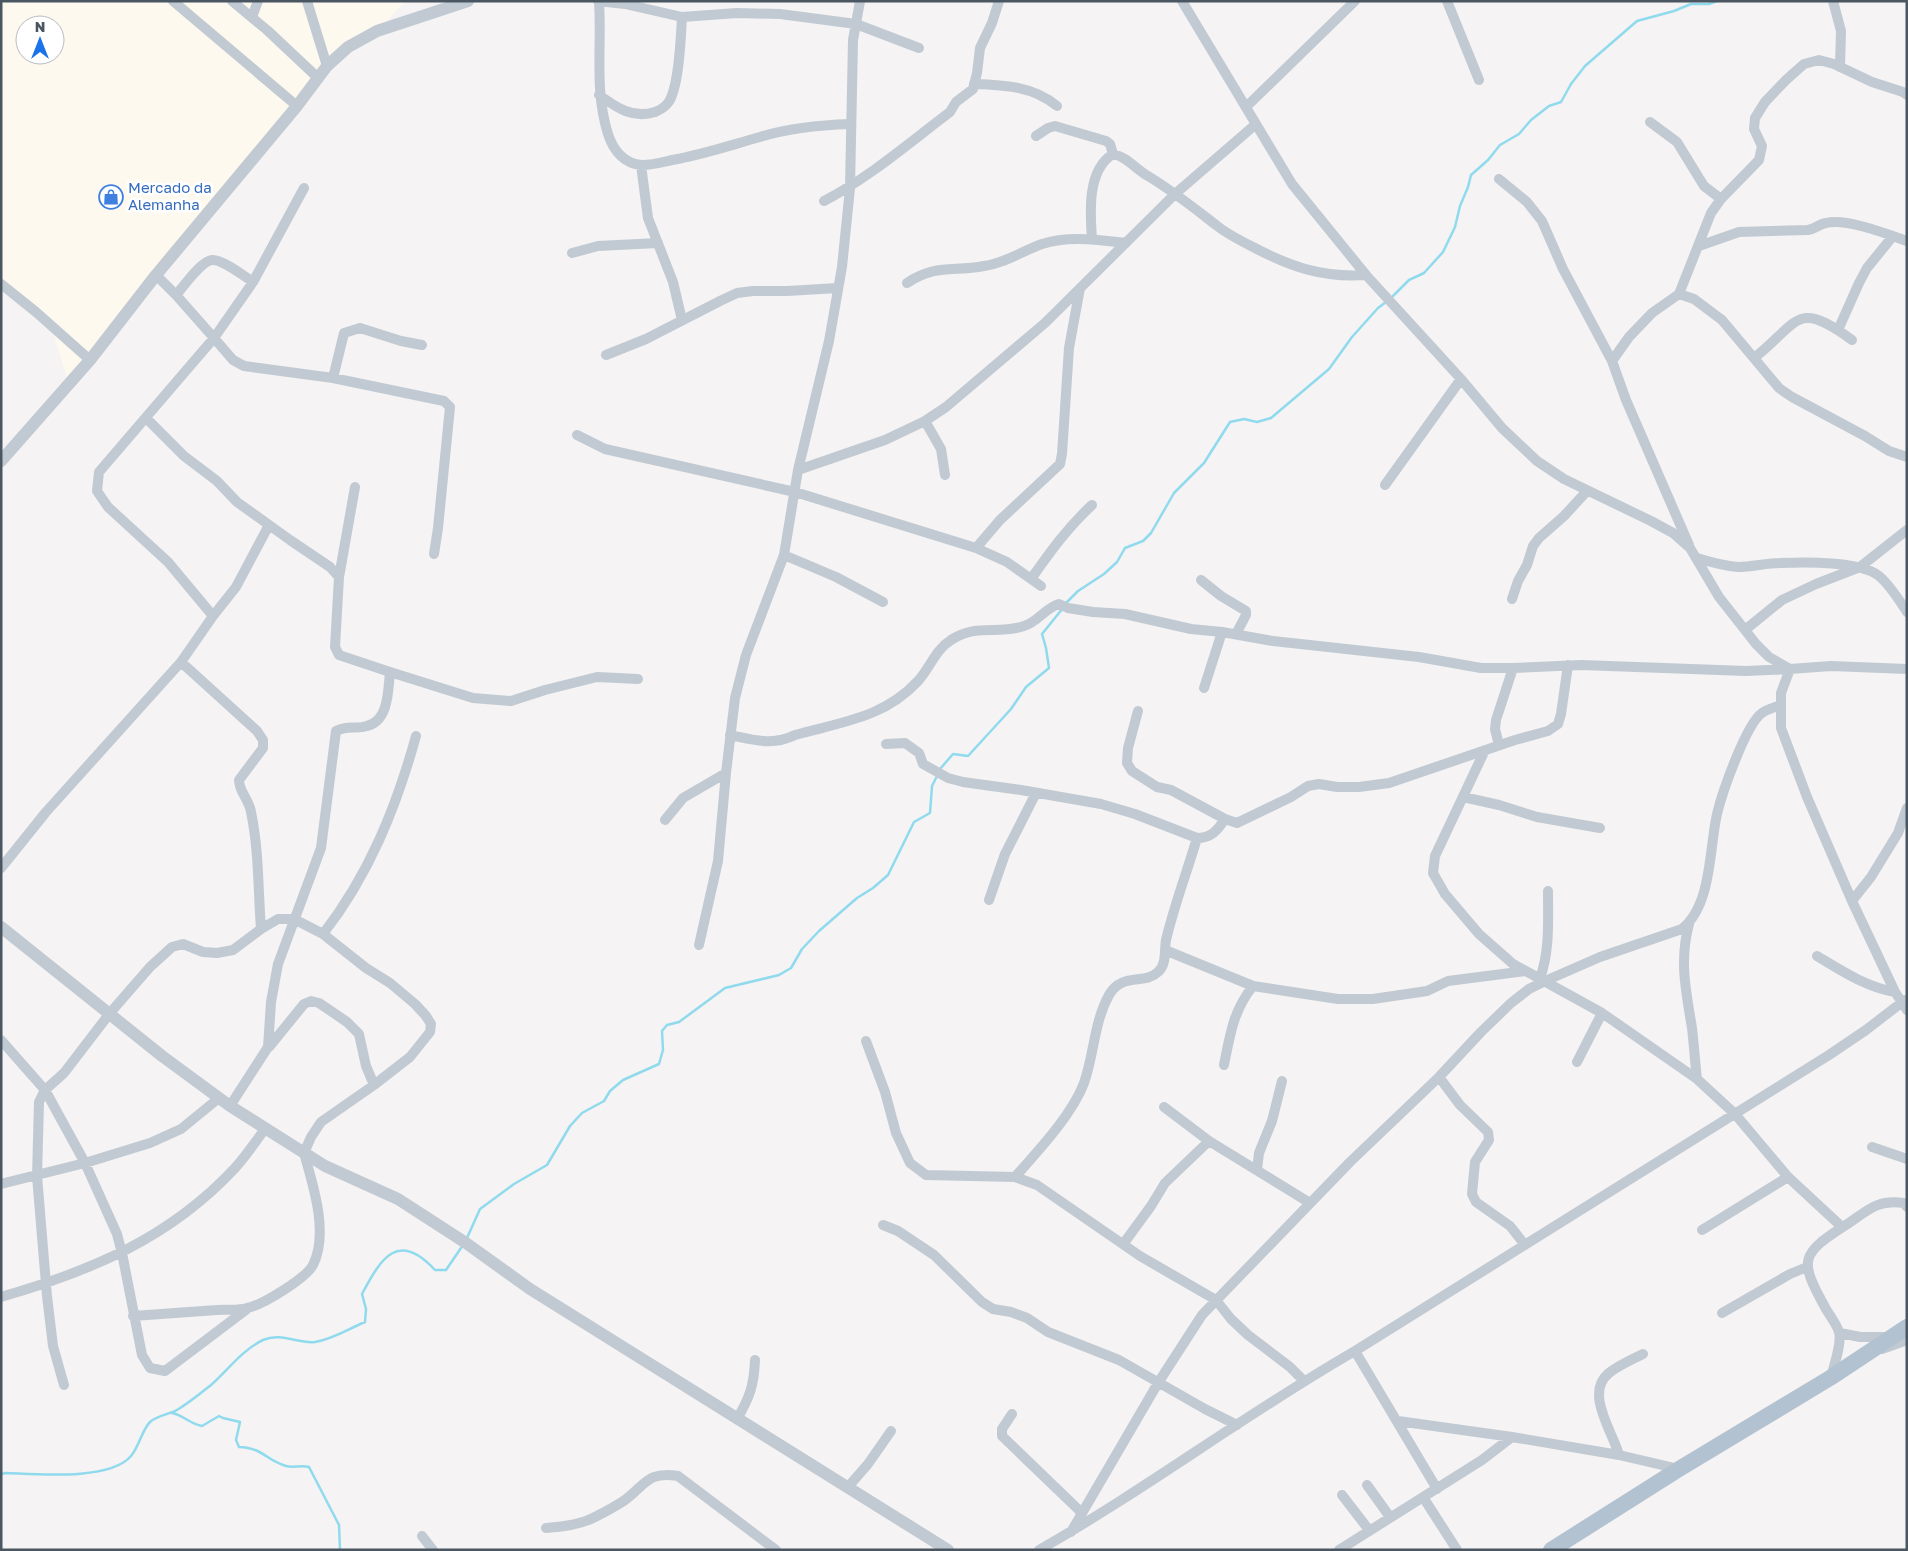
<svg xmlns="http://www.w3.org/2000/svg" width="1908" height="1551" font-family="'Golos Text',sans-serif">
<rect width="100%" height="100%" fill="#f5f3f3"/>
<path fill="#fdf9ef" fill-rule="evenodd" d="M1,1H406L377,31L348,47L68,381L51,325L1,288ZM25,25H55V55H25Z"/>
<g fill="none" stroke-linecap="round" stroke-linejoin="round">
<path stroke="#90daee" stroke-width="2.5" d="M1391,298L1409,280L1424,273L1443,252L1455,227L1460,206L1468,187L1471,175L1488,160L1500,145L1519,134L1531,120L1549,106L1561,102L1571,84L1585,66L1637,21L1674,11L1691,4H1709L1717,1
M1066,603L1078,591L1104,574L1117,562L1125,548L1143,541L1151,533L1174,493L1204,463L1230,422L1244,419L1257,422L1271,418L1329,369L1352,337L1378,308L1386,302
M940,769L953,754L968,756L1011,709L1026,687L1049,668L1046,648L1042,634L1063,608
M467,1238L480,1209L514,1184L547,1165L570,1126L582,1113L604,1101L610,1091L623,1080L659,1064L663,1050L662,1031L667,1025L679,1022L725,988L779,975L791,968L802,949L819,931L857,898L873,888L888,875L914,822L930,813L932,786L938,774
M172,1413C183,1415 190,1424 202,1426L219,1416L223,1418L240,1422L236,1440L239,1447C264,1448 265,1460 286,1466C293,1468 301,1465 309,1467L339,1525L340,1550
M1,1474L6,1473C36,1474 110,1481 131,1456C139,1447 142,1430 150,1422C156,1416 170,1414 177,1410C189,1403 201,1393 211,1385C228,1370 242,1350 263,1340C281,1332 298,1344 315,1342C333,1339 348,1329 365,1322L366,1309L362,1294C381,1258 398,1230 435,1270H446L463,1245"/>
<path stroke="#c1cad2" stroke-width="10" d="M173,1L297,106
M232,1L267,30L317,77
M307,1L327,66
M598,1L625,4L682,17L737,13L780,14L856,24L919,48
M1182,1L1292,184L1366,275L1461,379L1502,428L1537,461L1564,479L1651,521L1673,533L1690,548L1719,597L1756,644L1769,657L1790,669L1831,666L1907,669
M1447,1L1479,80
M1833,1L1841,31L1840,67
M599,2C602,48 594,89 608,134C613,150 624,164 642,165C652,165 663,162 672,160C702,155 731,145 760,137C789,128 820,125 850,124
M252,17L258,1
M974,84C1004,85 1033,86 1057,106
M599,95C617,108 633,119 655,112C660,110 664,108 668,103C679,89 681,36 682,17
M1246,107L1355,1
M1650,122L1677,142L1704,186L1721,199
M1036,136L1048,128L1055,126L1106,141L1110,144L1113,154
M641,165L648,218L673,282L682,320
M1499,179L1527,202L1542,221L1563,269L1612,361L1626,400L1689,545
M304,188L253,282L214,338L233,360L244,366L333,378L444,401L450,407L438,528L434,554
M824,201C870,177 909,143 950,112L956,102L973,89L977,73L980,48L992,23L999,1
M1092,239C1090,212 1087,170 1113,154C1129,158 1134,168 1148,176C1173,191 1194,208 1216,225C1227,234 1241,241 1253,247C1291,267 1323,278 1366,275
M1699,246L1739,232L1808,230C1815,229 1819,224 1826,223C1846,218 1887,234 1907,241
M572,253L598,246L658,243
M907,283C936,264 952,272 984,266C1006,263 1022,251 1042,244C1069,235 1099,240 1126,243
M1,284L36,312L90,360
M1679,294L1694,299L1722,320L1779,388L1792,397L1865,436L1889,451L1907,457
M176,295C184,286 201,261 212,260C222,259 244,276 253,282
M1838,330L1859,283L1867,268L1893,236
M606,355L646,339L720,301L737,293L753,291H787L838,288
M1754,358C1799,323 1795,298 1852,340
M1612,361L1629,337L1652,313L1679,294L1711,213L1721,199L1759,160L1762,146L1754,129L1755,118L1765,102L1786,80L1804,64L1819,60L1834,64L1872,82L1903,92L1907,95
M333,378L344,333L360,328L401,341L422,345
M146,418L184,456L217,481L237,502L290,540L330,567L339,577L335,647L339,655L390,672C388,690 389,721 367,726C355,730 350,724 336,731L321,848L278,964L271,1002L268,1047L230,1106
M925,421L941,449L945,475
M577,435L605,449L795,492L976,548L1007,562L1041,586
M798,470L885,440L925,421L946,407L1045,323L1175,194L1256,124
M1385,485L1461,379
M976,548L1000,520L1060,464L1062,454L1069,348L1080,288
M784,555L836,577L883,602
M1697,558C1710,562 1724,566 1738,567C1752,567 1766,563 1780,563C1804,562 1861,561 1879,576C1890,585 1899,600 1907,612
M339,577L355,487
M1031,579C1050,552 1068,527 1092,505
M1201,580L1221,596L1246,611V615L1236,634
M1512,599L1518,581L1527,565L1533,546L1539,538L1564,516L1587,491
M213,616L236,587L269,525
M1745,630L1782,600L1816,584L1860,567L1907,530
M181,662L257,731L263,740V748L239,780C239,792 249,799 251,812C259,850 258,890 261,929
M390,672L473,698L511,701L545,690L597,677L638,679
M1204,688L1222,632
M1138,711L1128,748L1127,763L1132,771L1157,787L1171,790L1225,819
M730,735C754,740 773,746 795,735C841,722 884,718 918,681C930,668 935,650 951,640C976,623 998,635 1024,626C1038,622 1045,608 1059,604L1068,608L1093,612L1125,614L1191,629L1222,632L1273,641L1419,657L1481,668H1513L1581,665L1746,671L1790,669L1781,693V728L1807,797L1852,901L1895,992L1907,1010
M886,744L905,743L919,753L923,764L948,778L963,782L1021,790L1101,804L1135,814L1197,838C1211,838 1217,831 1225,819L1237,823L1291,797L1308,786L1319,784L1337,787H1359L1389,783L1515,740L1548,731L1558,724L1561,714L1568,665
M1499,745L1495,729L1496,720L1513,668
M1485,750L1435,856L1433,873L1445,894L1479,934L1513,964L1602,1013L1697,1079L1735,1114L1788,1177L1842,1227
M1463,797L1499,805L1537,817L1600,828
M665,820L683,798L726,773
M1,868L46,812L181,662L213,616L168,562L108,507L97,491L99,472L214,338L176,295L156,275
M989,900L1005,854L1036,793
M1852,901L1871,877L1898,833L1907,808
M1689,924C1679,961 1686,991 1692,1028C1694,1045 1695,1062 1697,1079
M323,934C369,875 396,808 416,736
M699,945L718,861L726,773L735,698L746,655L784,555L798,470L829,341L842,267L850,188L853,40L860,1
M1165,950L1253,986L1338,999H1373L1427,991L1448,981L1526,971
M1817,956C1842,971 1866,987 1895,992
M1540,978C1550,951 1548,920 1548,891
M1,1040L45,1090L85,1163L117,1234L122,1253L142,1355L150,1368L165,1371L247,1309
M866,1041L885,1092L896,1133L910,1163L926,1175L1015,1177L1037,1185L1140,1256L1216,1300L1231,1319L1248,1335L1290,1367L1303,1380
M269,1047L304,1004L311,1001L319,1003L347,1022L359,1034L366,1066L374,1085
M1577,1062L1602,1013
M1224,1065C1230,1035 1233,1011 1253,986
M1439,1077L1460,1105L1488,1132L1489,1140L1475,1162L1472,1194L1476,1202L1510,1226L1525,1245
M1164,1107L1209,1141
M1872,1147L1907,1159
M1257,1170L1259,1153L1272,1121L1282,1081
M1015,1177C1038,1151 1072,1115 1084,1083C1094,1055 1094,1022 1109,995C1122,972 1145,985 1158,972C1167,964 1164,951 1166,940C1174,906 1187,872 1197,838
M1,1184L85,1163L150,1143L181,1129L219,1098
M883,1225L898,1231L934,1255L982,1302L993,1309L1011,1312L1027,1318L1048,1332L1119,1360L1205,1409L1237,1425
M1702,1230L1788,1177
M1124,1243L1151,1206L1165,1183L1209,1141L1310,1203
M1,1297C91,1271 170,1238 235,1168C246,1156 255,1142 265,1129
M1722,1313L1790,1274L1807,1267
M1840,1333L1860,1337H1884
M1882,1349L1907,1340
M1355,1351L1437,1489
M1831,1377C1834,1366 1842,1343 1839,1332C1837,1325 1830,1316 1826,1309C1798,1259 1800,1254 1849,1223C1869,1209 1879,1199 1904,1203L1907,1207
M64,1385L53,1346L47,1296L37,1176L39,1102L45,1090L64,1073L110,1013L150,967L172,947L183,944L203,952L217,953L233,950L261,929L278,919H294L323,934L366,968L390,983L415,1004L426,1016L431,1024L430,1032L410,1057L374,1085L321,1122L311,1137L304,1153C313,1185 329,1233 313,1265C306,1278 263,1305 247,1308C238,1311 227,1309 217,1310C189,1312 161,1314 133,1316
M1012,1414L1002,1429V1436L1082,1513
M737,1419C750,1397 754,1385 755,1360
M1398,1421L1512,1437
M1619,1455C1613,1432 1584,1393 1609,1373C1619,1365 1631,1360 1643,1354
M1367,1485L1390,1517
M848,1487L868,1464L891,1431
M1342,1495L1369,1530
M1423,1497L1457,1550
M546,1528C563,1527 580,1525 595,1517C605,1512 616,1506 625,1500C646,1484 648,1471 678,1476L776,1550
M1071,1532L1158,1383L1202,1315L1350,1162L1439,1077L1481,1032L1511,1003L1529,989L1545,981L1600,957L1682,929C1712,905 1709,849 1717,814C1722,793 1746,724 1762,713C1767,709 1774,708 1780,705
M422,1536L433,1550
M1039,1550C1148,1488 1247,1413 1355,1351L1829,1055L1866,1030L1905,1000
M1339,1550L1482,1460L1512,1437L1619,1455L1679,1469"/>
<path stroke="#c1cad2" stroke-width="12" d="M1,461L90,360L156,275L297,106L327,66L348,47L377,31L468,1
M1,927L162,1056L230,1106L325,1166L398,1199L466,1243L530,1289L948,1550"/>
<path stroke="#b3c2d1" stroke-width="16" d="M1551,1550L1679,1469L1830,1378L1907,1327"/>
</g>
<defs>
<g id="shop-ring" transform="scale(1.25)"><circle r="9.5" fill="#fff" stroke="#3f7fe0" stroke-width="1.5"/><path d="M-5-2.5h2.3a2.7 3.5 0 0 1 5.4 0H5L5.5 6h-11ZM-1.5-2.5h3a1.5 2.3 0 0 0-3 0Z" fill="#3f7fe0"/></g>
</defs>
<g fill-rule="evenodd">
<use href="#shop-ring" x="111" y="197"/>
</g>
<g text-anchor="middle" stroke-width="5" stroke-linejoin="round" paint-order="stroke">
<g font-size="15" fill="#366cbe" stroke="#fff" text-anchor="start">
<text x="128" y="193">Mercado da<tspan x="128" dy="17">Alemanha</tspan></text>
</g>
</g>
<rect width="1908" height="1551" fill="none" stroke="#4a5661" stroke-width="5"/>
<g transform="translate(40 40)"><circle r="24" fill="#ffffff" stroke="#b7bbc0"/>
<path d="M0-4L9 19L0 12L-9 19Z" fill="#1a73e8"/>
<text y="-8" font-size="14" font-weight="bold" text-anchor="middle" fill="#4a5661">N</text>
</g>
</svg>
